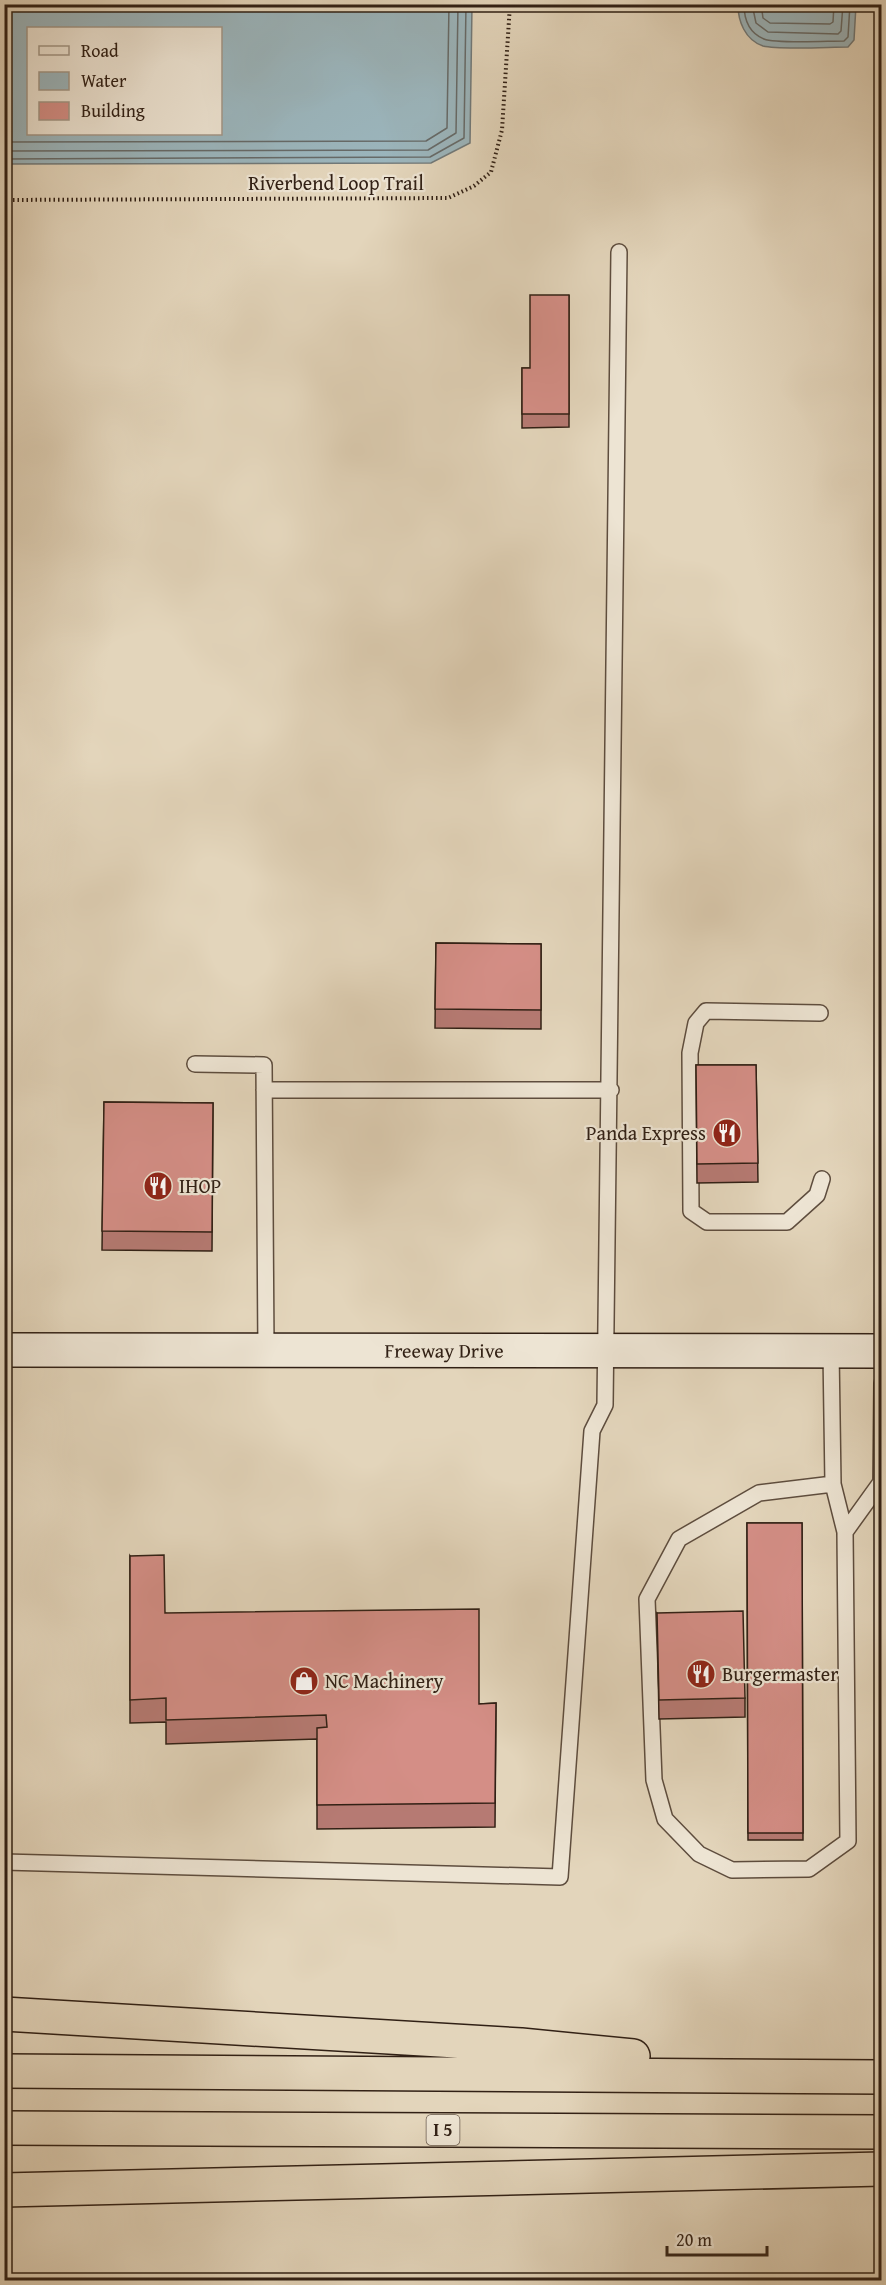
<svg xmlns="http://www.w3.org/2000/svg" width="886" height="2285" font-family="'Gentium Book Plus',serif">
<rect width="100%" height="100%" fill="#e3d5bb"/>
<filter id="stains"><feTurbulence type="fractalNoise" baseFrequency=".00333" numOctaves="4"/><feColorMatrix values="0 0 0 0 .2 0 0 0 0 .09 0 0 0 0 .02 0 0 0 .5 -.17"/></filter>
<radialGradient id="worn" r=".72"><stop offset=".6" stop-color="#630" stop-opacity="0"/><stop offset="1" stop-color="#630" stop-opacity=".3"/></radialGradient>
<path fill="#9bb5bc" stroke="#717979" stroke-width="1.5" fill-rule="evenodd" d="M4,5H472L470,143L431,163L5,164ZM28,28H220V134H28Z
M738,5H856L854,40L848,47C829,47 779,50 763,46C745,40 738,21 738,5Z"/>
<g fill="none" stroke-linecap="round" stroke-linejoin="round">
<path stroke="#666a68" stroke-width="1.5" d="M744,4C744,19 749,33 764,39C776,44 827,41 844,41L848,37L850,4
M752,4L756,23L768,32L838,34L841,31L843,4
M761,4L763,18L770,23L830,24L833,22L834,4
M4,142L426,141L447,128L449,4
M4,151L428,150L456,133L458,4
M4,159L430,157L464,138L466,4"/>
<g stroke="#5e4d3e" stroke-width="18">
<path id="lane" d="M820,1013L706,1011L696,1023L690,1053L691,1211L707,1222H787L817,1195L822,1179
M195,1064L264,1065L266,1351
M264,1090H611
M831,1351L833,1484L845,1532L848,1841L809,1869L732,1870L699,1854L665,1819L654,1780L647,1599L679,1539L759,1493L833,1484
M845,1532L881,1482L882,1383
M4,1862L560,1877L592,1431L605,1405L619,252"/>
</g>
<g stroke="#312015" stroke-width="36">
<g id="secondary">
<path id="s1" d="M4,1350L882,1351"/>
</g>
</g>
<g stroke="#312015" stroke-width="36">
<path id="highway" d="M4,2014L521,2045L633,2056
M4,2071L882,2077
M4,2128L882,2132
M4,2190L882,2169"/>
</g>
<path stroke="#312015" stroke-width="4" stroke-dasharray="1.5 3" stroke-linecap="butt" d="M4,200L448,198L474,186L491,172L502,130L510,4"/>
<use href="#lane" stroke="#ede4d3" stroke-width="15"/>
<use href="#secondary" stroke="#ede4d3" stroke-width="33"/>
<use href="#highway" stroke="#e3d5bb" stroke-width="33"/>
</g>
<path fill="#b67a73" stroke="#312015" stroke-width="1.5" d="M569,295V427L522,428V368H530Z
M436,943L541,944V1029L435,1028Z
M696,1065H756L758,1182L697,1183Z
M104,1102L213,1103L212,1251L102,1250Z
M747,1523H802L803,1840H748Z
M130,1556L165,1613L479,1704L496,1703L495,1827L317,1829V1739L166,1744V1722L130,1723Z
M657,1613L745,1698V1717L659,1719Z"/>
<path fill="#d48e86" stroke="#312015" stroke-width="1.5" d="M530,295H569V414H522V368H530Z
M436,943L541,944V1010L435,1009Z
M696,1065H756L758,1163L697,1164Z
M104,1102L213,1103L212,1232L102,1231Z
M747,1523H802L803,1833H748Z
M164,1555L165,1613L479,1609V1704L496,1703L495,1803L317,1805V1728L327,1727L326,1715L166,1720V1698L130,1700V1556Z
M743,1611L745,1698L659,1700L657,1613Z"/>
<defs>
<g id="restaurant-disc" transform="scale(1.5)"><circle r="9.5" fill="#8f2418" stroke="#ede4d3"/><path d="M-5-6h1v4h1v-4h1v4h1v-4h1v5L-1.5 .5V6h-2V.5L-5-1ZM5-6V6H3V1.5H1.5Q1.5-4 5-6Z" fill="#fff"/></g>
<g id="shop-disc" transform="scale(1.5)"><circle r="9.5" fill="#8f2418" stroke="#ede4d3"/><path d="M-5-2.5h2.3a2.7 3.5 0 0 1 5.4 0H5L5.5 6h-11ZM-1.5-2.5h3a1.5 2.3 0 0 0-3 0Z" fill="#fff"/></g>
</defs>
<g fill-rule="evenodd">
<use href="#restaurant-disc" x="727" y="1133"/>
<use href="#restaurant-disc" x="158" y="1186"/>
<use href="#restaurant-disc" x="701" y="1674"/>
<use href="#shop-disc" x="304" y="1681"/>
</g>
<g text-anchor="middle" stroke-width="4.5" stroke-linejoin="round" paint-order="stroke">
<rect fill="#ede4d3" stroke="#695b4e" stroke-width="1.5" x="426.5" y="2115" width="33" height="30" rx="4.5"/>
<g font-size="18" font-weight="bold" fill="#312015">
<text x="443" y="2136">I 5</text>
</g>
<g font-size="20" fill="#312015" stroke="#ede4d3">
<text x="336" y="190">Riverbend Loop Trail</text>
<text dy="7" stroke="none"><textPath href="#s1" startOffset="440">Freeway Drive</textPath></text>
</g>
<g font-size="20" fill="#312015" stroke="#ede4d3" text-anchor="start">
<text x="706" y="1140" text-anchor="end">Panda Express</text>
<text x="179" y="1193">IHOP</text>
<text x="722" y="1681">Burgermaster</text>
<text x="325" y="1688">NC Machinery</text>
</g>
</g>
<rect width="886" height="2285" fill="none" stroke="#e3d5bb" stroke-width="24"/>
<rect x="6" y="6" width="874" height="2273" fill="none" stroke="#312015" stroke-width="3"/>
<rect x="12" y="12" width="862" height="2261" fill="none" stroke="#312015" stroke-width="1.5"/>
<rect x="27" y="27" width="195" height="108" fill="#ede4d3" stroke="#a29687" stroke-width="1.5"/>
<rect x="39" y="46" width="30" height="9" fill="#ede4d3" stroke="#a29687" stroke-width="1.5"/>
<text x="81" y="57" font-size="18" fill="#312015">Road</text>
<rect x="39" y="72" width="30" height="18" fill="#9bb5bc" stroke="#a29687" stroke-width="1.5"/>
<text x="81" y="87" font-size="18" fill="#312015">Water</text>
<rect x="39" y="102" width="30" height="18" fill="#d48e86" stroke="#a29687" stroke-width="1.5"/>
<text x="81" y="117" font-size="18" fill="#312015">Building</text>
<path d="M667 2246v9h100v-9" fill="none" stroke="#312015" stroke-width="3"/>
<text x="676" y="2246" font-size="18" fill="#312015" stroke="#ede4d3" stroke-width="4.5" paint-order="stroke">20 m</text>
<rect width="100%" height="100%" filter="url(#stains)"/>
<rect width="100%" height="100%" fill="url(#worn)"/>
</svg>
